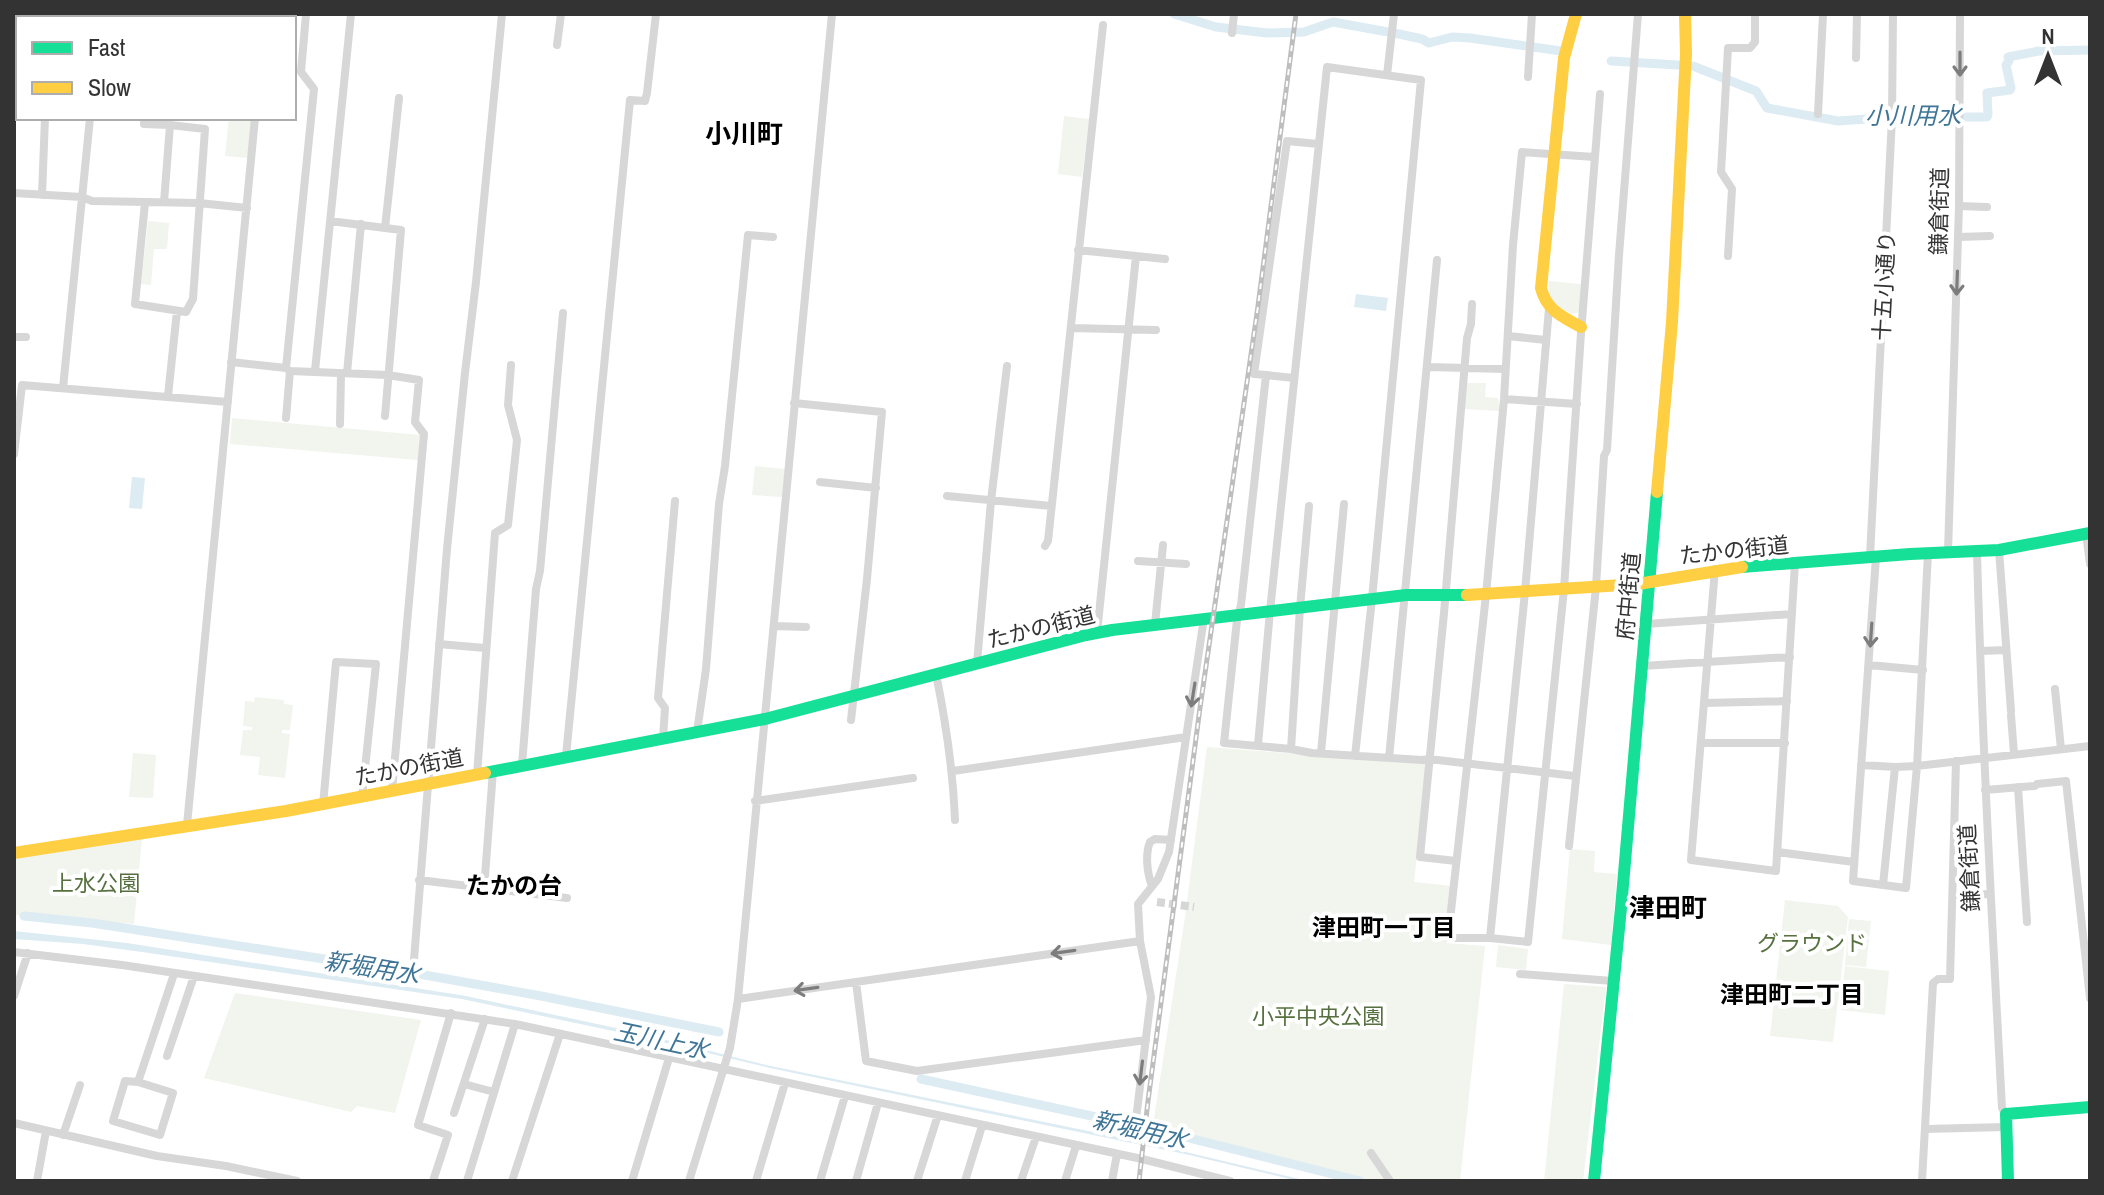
<svg xmlns="http://www.w3.org/2000/svg" width="2104" height="1195" font-family="'Archivo Narrow','Noto Sans JP',sans-serif">
<rect width="100%" height="100%" fill="#fff"/>
<path fill="#f1f5ed" d="M1064,116L1089,119L1082,177L1058,174Z
M229,118H252L249,158L225,156Z
M148,221L169,223L167,249H154L151,285L141,284Z
M1549,281L1581,284L1579,312L1572,314C1557,306 1546,299 1549,281Z
M1467,383H1486L1485,397L1498,398L1500,411L1464,409Z
M232,418L420,435L418,460L230,444Z
M755,466L785,469L782,497L752,495Z
M255,697L284,700V704L293,705L290,730H282V733L290,734L285,778L258,775L260,757L240,755L243,730H252V727L243,726L245,701L254,702Z
M1207,747L1427,764L1414,882L1451,886L1446,943L1485,946L1460,1181H1403L1396,1179L1374,1181L1153,1125L1185,917Z
M133,753L156,755L153,798L129,797Z
M142,838L134,924L14,915V857Z
M1570,849L1595,851L1594,872L1617,874L1611,945L1562,939Z
M1785,900L1838,906L1848,917L1833,1042L1770,1036Z
M1849,919L1871,921L1866,967L1845,965Z
M1498,945L1528,949L1526,970L1496,967Z
M1845,966L1889,971L1885,1015L1841,1010Z
M1564,984L1606,987L1583,1181H1544Z
M235,993L421,1020L395,1113L357,1106L351,1112L204,1078Z"/>
<path fill="#ddebf3" d="M1356,294L1388,298L1386,311L1354,307Z
M132,477L145,478L142,509L129,508Z
M14,931L127,943L466,996L630,1031L766,1065L1152,1144L1308,1181H1298L1185,1154L770,1068L637,1036L462,999L142,952L83,944L14,939Z"/>
<g fill="none" stroke-linecap="round" stroke-linejoin="round">
<path stroke="#ddebf3" stroke-width="9" d="M1174,14L1216,27L1267,33L1304,32L1333,22L1399,34L1422,39L1429,43L1452,37L1470,38L1561,51
M1611,61L1678,65
M1693,66L1756,91L1767,108L1838,121L1881,118L1927,111L1956,117H1987L1988,115L1987,93L2010,90L2011,88L2006,65L2009,61L2008,57L2039,51L2090,50
M24,916L92,923L408,972L541,996L719,1032
M921,1079L1124,1123L1133,1128H1149L1360,1181"/>
<path stroke="#d6d6d6" stroke-width="8" stroke-dasharray="8 4" stroke-linecap="butt" d="M1157,902L1194,907"/>
<path stroke="#d7d7d7" stroke-width="8" d="M74,18V14
M102,18V14
M137,18L138,14
M187,18L188,14
M229,18V14
M264,18L265,14
M14,19H18
M1232,33L1234,14
M557,45L561,14
M1856,58L1857,14
M1387,75L1394,14
M1528,77L1532,14
M14,97L18,98
M1818,114L1823,14
M144,118V124L170,125
M1318,144L1287,141L1254,374L1266,375L1241,605L1237,620L1224,743L1291,749L1312,753L1422,760L1429,759L1575,776
M1595,157L1522,152L1513,245L1504,399L1486,595L1448,938H1490L1528,942L1564,589L1581,333L1600,94
M14,193L82,197L92,201L199,203L247,208
M42,195L45,118
M145,203L135,304L186,312L193,299L205,129L170,125L164,202
M1959,206L1987,207
M330,221L401,230L385,416
M385,228L399,98
M1958,237L1990,236
M1078,250L1165,259
M1728,256L1732,189L1721,172L1728,48H1750L1755,42V14
M1071,328L1156,330
M1508,336L1546,340
M14,337H26
M231,362L286,368L290,371L388,375L419,380L415,422L424,434L392,791
M1428,367L1505,369
M286,368L314,89L301,72L306,14
M315,371L351,14
M347,373L361,224
M1266,375L1294,378
M63,388L90,118
M168,396L177,311
M1504,399L1577,404
M794,403L882,412L867,579L851,720
M286,418L290,371
M340,424L341,374
M14,454L22,385L228,402
M820,482L876,488
M947,496L1051,506
M2086,534L2090,564
M1045,546L1048,541L1103,25
M1999,550L2011,711
M1948,552L1959,206L1960,14
M1977,552C1982,737 1992,922 2002,1108L2006,1114
M1870,557L1892,118L1893,14
M1876,557L1853,881L1906,888L1917,766L1928,553
M1138,561L1186,564
M1715,569L1691,860L1776,871L1795,563
M1155,624L1163,545
M1646,624L1792,614
M774,626L806,627
M1097,633L1136,256
M439,644L485,648
M1980,651L2006,650
M977,663L991,501L1007,366
M1869,665L1923,670
M1642,666L1790,657
M936,674C946,723 953,770 955,820
M2055,689L2061,749
M1704,703L1787,701
M2011,715L2014,754
M697,732L706,669L719,504L725,466L748,235L773,237
M663,738L665,708L658,698L675,501
M1701,743H1785
M1258,745L1270,611L1327,67L1421,80L1372,599L1355,756
M1291,749L1300,608L1309,506
M1321,753L1344,504
M566,756L630,100L645,101L647,93L656,14
M1389,758L1437,260
M522,765L536,589L540,571L563,313
M1861,765L1895,767L1917,766L2090,746
M953,771L1186,737
M477,775L495,533L508,525L517,440L508,405L511,365
M2018,787L2027,922
M1985,790L2035,786L2037,784L2066,781L2090,998
M755,801L913,778
M323,805L336,662L376,664L362,797
M187,825L255,118
M1569,846L1596,587L1604,456L1607,450L1619,255L1638,14
M1777,852L1854,862
M1456,861L1420,857L1444,613L1467,338L1471,324L1472,304
M419,880L567,898
M1883,885L1895,767
M1152,886C1147,873 1145,854 1150,842L1155,839L1171,840
M484,889L493,771
M1953,895L1990,894
M1490,938L1525,592L1549,308
M14,952L122,965L515,1024L1142,1159L1230,1181
M413,972L447,549L465,373L476,282L502,14
M1520,974L1613,981
M856,982L866,1061L917,1071L1146,1040
M14,996L28,953
M738,999L1140,941
M167,1056L194,976
M138,1082L173,1093L160,1135L113,1121L125,1081L138,1082L174,974
M464,1084L494,1092
M454,1113L485,1019
M14,1123L157,1156L226,1166L297,1181
M1925,1129L2006,1127
M1128,1132L1136,1119L1151,997L1140,941L1138,904L1158,879L1169,852L1204,618
M63,1135L80,1085
M1371,1153L1390,1181
M37,1181L46,1131
M433,1181L448,1135L418,1125L451,1013
M467,1181L515,1024
M512,1181L560,1034
M632,1181L669,1058
M689,1181L730,1048L738,999L832,14
M756,1181L785,1083
M820,1181L845,1096
M856,1181L878,1103
M917,1181L938,1115
M965,1181L982,1126
M1021,1181L1036,1137
M1065,1181L1076,1146
M1112,1181L1117,1154
M1922,1181L1933,983L1938,979H1950L1956,761"/>
<path stroke="#16e098" stroke-width="12" d="M1742,567L1910,554L1999,550L2090,533
M485,773L765,719L1086,635L1112,630L1406,595H1467
M1594,1181L1621,908L1657,492
M2008,1181L2006,1114L2090,1107"/>
<path stroke="#ffcf43" stroke-width="12" d="M1576,14L1564,58L1541,288C1546,310 1563,317 1581,327
M1657,492L1672,322L1686,54L1685,14
M1467,595L1638,584L1742,567
M14,853L286,811L485,773"/>
<g stroke="#bebebe" stroke-width="5">
<path id="rail" d="M1139,1181L1148,1101L1200,708L1258,306L1296,14"/>
</g>
<use href="#rail" stroke="#fff" stroke-width="2" stroke-dasharray="6" stroke-linecap="butt"/>
</g>
<defs><path id="oneway-shaft" d="M-6 0H5M1.5-3L5.5 0L1.5 3" fill="none" stroke-width="1.6" stroke-linecap="round" stroke-linejoin="round" transform="scale(2)"/></defs>
<g stroke="#7d7d7d">
<use href="#oneway-shaft" transform="translate(1960 64) rotate(90)"/>
<use href="#oneway-shaft" transform="translate(1957 283) rotate(92)"/>
<use href="#oneway-shaft" transform="translate(1871 635) rotate(94)"/>
<use href="#oneway-shaft" transform="translate(1193 695) rotate(99)"/>
<use href="#oneway-shaft" transform="translate(1063 952) rotate(172)"/>
<use href="#oneway-shaft" transform="translate(806 989) rotate(172)"/>
<use href="#oneway-shaft" transform="translate(1141 1073) rotate(97)"/>
</g>
<g text-anchor="middle" stroke-width="8" stroke-linejoin="round" paint-order="stroke">
<g font-size="22" fill="#333" stroke="#fff">
<text transform="translate(1939 211) rotate(-89)" y="8">鎌倉街道</text>
<text transform="translate(1884 286) rotate(-87)" y="8">十五小通り</text>
<text transform="translate(1734 550) rotate(-6)" y="8">たかの街道</text>
<text transform="translate(1628 596) rotate(-85)" y="8">府中街道</text>
<text transform="translate(1041 627) rotate(-14)" y="8">たかの街道</text>
<text transform="translate(409 767) rotate(-11)" y="8">たかの街道</text>
<text transform="translate(1969 868) rotate(-93)" y="8">鎌倉街道</text>
</g>
<g font-size="22" fill="#56703f" stroke="#fff">
<text x="96" y="891">上水公園</text>
<text x="1812" y="951">グラウンド</text>
<text x="1318" y="1024">小平中央公園</text>
</g>
<g font-size="24" font-style="italic" fill="#3f7597" stroke="#fff">
<text x="1913" y="124">小川用水</text>
<text transform="translate(372 968) rotate(9)" y="8">新堀用水</text>
<text transform="translate(661 1041) rotate(12)" y="8">玉川上水</text>
<text transform="translate(1140 1130) rotate(13)" y="8">新堀用水</text>
</g>
<g font-size="24" font-weight="bold" fill="#000" stroke="#fff">
<text x="514" y="894">たかの台</text>
<text x="1384" y="936">津田町一丁目</text>
<text x="1792" y="1003">津田町二丁目</text>
</g>
<g font-size="26" font-weight="bold" fill="#000" stroke="#fff">
<text x="744" y="143">小川町</text>
<text x="1668" y="917">津田町</text>
</g>
</g>
<rect width="2104" height="1195" fill="none" stroke="#333333" stroke-width="32"/>
<rect x="16" y="16" width="280" height="104" fill="#ffffff" stroke="#adadad" stroke-width="2"/>
<rect x="32" y="42" width="40" height="12" fill="#16e098" stroke="#adadad" stroke-width="2"/>
<text x="88" y="56" font-size="24" fill="#333333">Fast</text>
<rect x="32" y="82" width="40" height="12" fill="#ffcf43" stroke="#adadad" stroke-width="2"/>
<text x="88" y="96" font-size="24" fill="#333333">Slow</text>
<g transform="translate(2048 56)" stroke="#ffffff" stroke-width="6" paint-order="stroke">
<path d="M0-6L14 30L0 20L-14 30Z" fill="#333333"/>
<text y="-12" font-size="22" font-weight="bold" text-anchor="middle" fill="#333333">N</text>
</g>
</svg>
